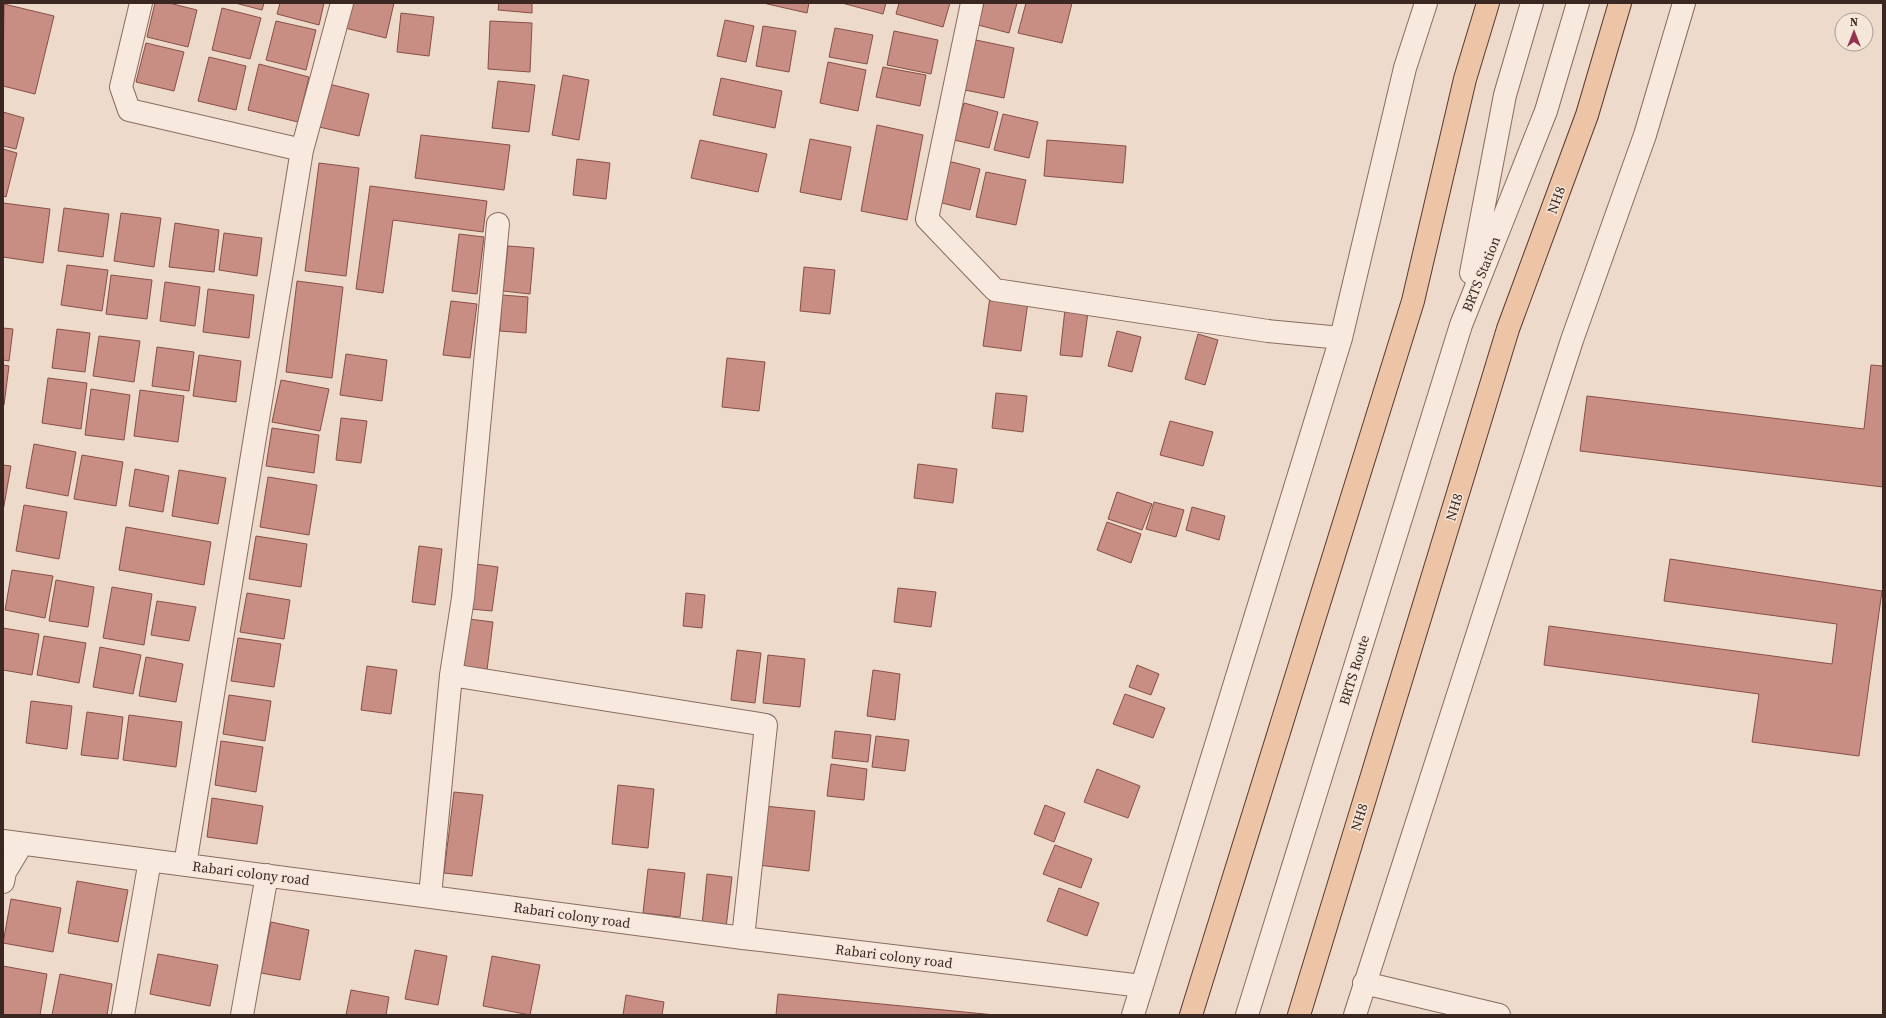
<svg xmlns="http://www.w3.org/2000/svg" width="1886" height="1018" font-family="'Source Serif 4',serif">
<rect width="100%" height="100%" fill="#eddaca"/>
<path fill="#c98e83" stroke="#874f46" d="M155,3H169L197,10L188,47L147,37Z
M235,3H264L262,10Z
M280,3H324L319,25L277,14Z
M351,3H394L386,38L345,28Z
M499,3H532V13L498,10Z
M763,3H809L807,13Z
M842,3H886L883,14Z
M899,3H950L943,27L896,14Z
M984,3H1017L1009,33L978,25Z
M1026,3H1072L1062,43L1018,33Z
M4,4L54,16L35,94L3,86Z
M222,8L261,18L250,59L212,50Z
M401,13L434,17L429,56L397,52Z
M725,20L754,26L746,62L717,56Z
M276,21L316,30L306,70L266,60Z
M490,21L532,23L530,72L488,69Z
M763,26L796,31L789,72L756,66Z
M835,28L873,35L867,64L829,57Z
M894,31L938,40L931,74L887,65Z
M976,40L1014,48L1004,98L965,90Z
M146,43L184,52L174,91L136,82Z
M209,57L246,66L236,110L198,101Z
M828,62L866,70L858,111L820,103Z
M259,64L309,77L298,122L248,110Z
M883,67L926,75L920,106L876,97Z
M563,75L589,80L579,140L552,135Z
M721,78L782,91L775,128L713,115Z
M498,81L535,85L529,132L492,128Z
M329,84L369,94L359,136L319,127Z
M964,103L998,112L989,148L954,140Z
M3,112L24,118L16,149L3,146Z
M1003,114L1038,122L1029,158L994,150Z
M877,125L923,135L907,220L861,211Z
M421,135L510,145L504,190L415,178Z
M810,139L851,147L841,200L800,192Z
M700,140L767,154L758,192L691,178Z
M1047,140L1126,146L1123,183L1044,176Z
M3,149L17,153L6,197L3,196Z
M577,159L610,163L606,199L573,195Z
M948,161L980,169L970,210L938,202Z
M319,163L359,168L346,276L305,271Z
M986,172L1026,180L1016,225L976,217Z
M370,186L487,201L483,232L393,220L383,293L356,289Z
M3,203L50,209L43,263L3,257Z
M64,208L109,214L103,257L58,251Z
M121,213L161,218L154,267L114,261Z
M175,223L219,230L214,272L169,267Z
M224,233L262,238L257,276L219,270Z
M459,234L484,237L477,294L452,291Z
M508,246L534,248L530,294L503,291Z
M67,265L108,270L102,311L61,305Z
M804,267L835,270L830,314L800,311Z
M111,275L152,280L147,319L106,314Z
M297,281L343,287L332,378L286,372Z
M165,282L200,287L195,326L160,321Z
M208,289L254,295L249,338L203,332Z
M502,295L528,297L526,333L500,331Z
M990,297L1028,302L1021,351L983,346Z
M451,301L477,304L470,358L443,355Z
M1065,309L1088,312L1082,357L1060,355Z
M3,328L13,329L9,361L3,360Z
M57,329L90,333L85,372L52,368Z
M1117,331L1141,337L1132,372L1108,366Z
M1198,334L1218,340L1205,385L1185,379Z
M99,336L140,341L134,382L93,376Z
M157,347L194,352L189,391L152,386Z
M346,354L387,360L382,401L340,395Z
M199,355L241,361L236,402L193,396Z
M727,358L765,362L759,411L722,407Z
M3,365L9,366L4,405H3Z
M1871,365L1883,366V487L1580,451L1587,396L1864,429Z
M48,378L87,383L81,429L42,423Z
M281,380L329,389L320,431L272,422Z
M91,389L130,395L124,440L85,435Z
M140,390L184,396L178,442L134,436Z
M996,393L1027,396L1023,432L992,428Z
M341,418L367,421L361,463L336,460Z
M1170,421L1213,432L1203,466L1160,455Z
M272,428L319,435L314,473L266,466Z
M34,444L76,452L68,496L26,488Z
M82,455L123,462L116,506L74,499Z
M918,464L957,469L953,503L914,498Z
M3,465L11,466L3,511Z
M135,469L169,476L163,512L129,506Z
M179,470L226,478L218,524L172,516Z
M268,477L317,485L309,535L260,527Z
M1117,492L1152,504L1142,530L1108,519Z
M1154,502L1184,510L1176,537L1146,529Z
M24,505L67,512L59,559L16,551Z
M1192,507L1225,516L1219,540L1186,530Z
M1107,522L1141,534L1131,563L1097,550Z
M126,527L211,542L204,585L119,570Z
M256,536L307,544L301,587L249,579Z
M419,546L442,549L435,605L412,602Z
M1670,559L1882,591L1859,756L1752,742L1759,694L1544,665L1549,626L1832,664L1837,624L1664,601Z
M476,564L498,567L492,611L471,609Z
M12,570L53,576L45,618L5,610Z
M56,580L94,587L88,627L49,621Z
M112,587L152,594L144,645L103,638Z
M898,588L936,592L931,627L894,622Z
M247,593L290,600L284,639L240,632Z
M686,593L705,595L702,628L683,626Z
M157,601L196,607L189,641L151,635Z
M469,619L493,622L487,670L463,668Z
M3,628L39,634L32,675L3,670Z
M44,636L86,643L79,683L37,675Z
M238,638L281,644L274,687L231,681Z
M100,647L141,655L133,694L93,687Z
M737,650L761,653L755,703L731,700Z
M768,655L805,659L800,707L763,703Z
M146,657L183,664L176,702L139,696Z
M1137,665L1159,674L1151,695L1129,687Z
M367,666L397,670L391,714L361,710Z
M873,670L900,674L895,720L867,716Z
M1125,694L1165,708L1153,738L1113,724Z
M229,695L271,701L265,741L223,734Z
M31,701L72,706L67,749L26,743Z
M87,712L123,717L118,759L81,755Z
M129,715L182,722L176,767L123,760Z
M835,731L871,735L868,762L832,758Z
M876,736L909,740L905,771L872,767Z
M221,741L263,747L256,792L215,785Z
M831,764L867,769L864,800L827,796Z
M1097,769L1140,786L1128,818L1084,802Z
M618,785L654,789L648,848L612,844Z
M454,792L483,795L472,876L444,873Z
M212,798L263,806L257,844L207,837Z
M1045,805L1065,813L1054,842L1034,834Z
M764,806L815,811L809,871L758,865Z
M1055,845L1092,859L1081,888L1043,874Z
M648,869L685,873L680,917L643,913Z
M707,874L732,877L726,928L702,925Z
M77,881L128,890L118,942L68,933Z
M1059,888L1099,903L1087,936L1047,921Z
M11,899L61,908L53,952L3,943Z
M271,922L309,930L300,980L261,973Z
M415,950L447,956L438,1005L405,999Z
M158,954L218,965L210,1006L150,994Z
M492,956L540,965L530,1015L483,1006Z
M3,966L47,974L40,1015H3Z
M60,974L112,984L107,1015H52Z
M351,990L389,997L386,1015H346Z
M778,994L995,1015H776Z
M626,995L664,1002L662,1015H623Z"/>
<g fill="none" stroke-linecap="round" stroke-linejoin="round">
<g stroke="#896b5f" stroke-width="24">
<path id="minor" d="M141,3L121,87L129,110L302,150
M972,3L927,219L995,290L1268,331L1341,338
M1471,273L1505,95L1532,3
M451,675L766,725L743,938
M3,841L743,938L1142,986
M185,865L302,150L342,3
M3,882L5,872L22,844
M430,896L451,675L463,598L498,224
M1364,983L1499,1015
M123,1015L150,860
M242,1015L267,875
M1133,1015L1341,338L1405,68L1426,3
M1247,1015L1461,325L1546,111L1578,3
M1355,1015L1572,340L1645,135L1684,3"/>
</g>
<g stroke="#573a33" stroke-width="24">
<path id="major" d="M1191,1015L1413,301L1465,79L1488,3
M1299,1015L1508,329L1587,115L1620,3"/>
</g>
<use href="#minor" stroke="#f8e9de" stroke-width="22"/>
<use href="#major" stroke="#edc4a5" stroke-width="22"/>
</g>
<g text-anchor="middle" stroke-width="3" stroke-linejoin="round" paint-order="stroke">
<g font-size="14" fill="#3a2722" stroke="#f5e6da">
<text transform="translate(1556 200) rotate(-70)" y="5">NH8</text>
<text transform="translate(1481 274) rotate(-68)" y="5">BRTS Station</text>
<text transform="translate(1454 507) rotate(-73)" y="5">NH8</text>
<text transform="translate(1354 670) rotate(-73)" y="5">BRTS Route</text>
<text transform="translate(1359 817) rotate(-73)" y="5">NH8</text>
<text transform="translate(251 873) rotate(7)" y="5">Rabari colony road</text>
<text transform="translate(572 915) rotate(8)" y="5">Rabari colony road</text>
<text transform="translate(894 956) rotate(7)" y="5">Rabari colony road</text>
</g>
</g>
<rect width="1886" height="1018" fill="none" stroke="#3a2722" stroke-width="8"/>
<g transform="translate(1854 32)"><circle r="19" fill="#f5e6da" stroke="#aa9a90"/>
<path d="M0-3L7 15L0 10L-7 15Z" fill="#95324d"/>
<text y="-6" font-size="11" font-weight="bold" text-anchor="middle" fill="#3a2722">N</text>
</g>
</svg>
